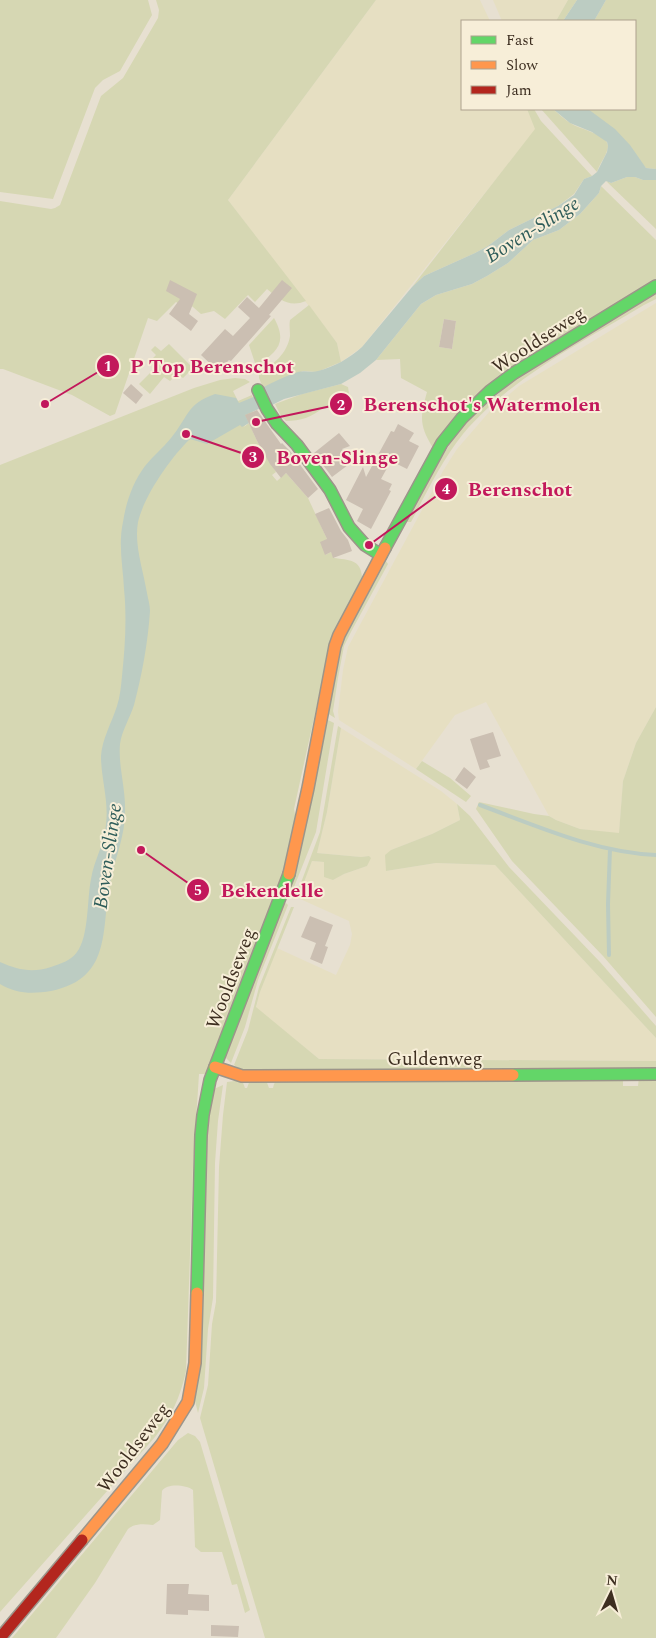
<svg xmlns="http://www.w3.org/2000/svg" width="656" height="1638" font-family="Spectral,serif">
<rect width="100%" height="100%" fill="#e7e0d1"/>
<path fill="#e6dfc2" d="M376,0H480L490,21H462V109H527L536,129L362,347L341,362L337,343L228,200Z
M493,0H568L556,21H502Z
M656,303V707L636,743L623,781L619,834L580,829L556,820L549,816L486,702L455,715L416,769L339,720L338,712L343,670L348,647L443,471L457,449L490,411L519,386Z
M341,728L441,791L457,804L460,820L432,834L391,850L386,871L436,863L495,865L656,1038V1061L319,1059L256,1008L260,992L277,948L336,975L350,945L352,934L349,921L298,898L312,861L324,862L333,880L344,874L367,866L369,856L361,857L317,853L327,812Z"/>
<path fill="#d6d7b3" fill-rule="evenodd" d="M0,0H148L152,15L120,71L103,80L95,88L53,199L0,192Z
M156,0H376L228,200L306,301C289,308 279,299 267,289L255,302L248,295L225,319L214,311L201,314L186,301L182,306L176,302L157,321L148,318L115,414L110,416L72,395L3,369H0V201L51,209L55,208L60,205L101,96L123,78L158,18L159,10Z
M568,0H577L563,21H556Z
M606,0H656V169L646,168L588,109H635V21H594Z
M527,109H534L541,121L592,176L584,179L574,194L558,206L509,230L488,246L475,253L424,276L412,287L535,129Z
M541,109H553C559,114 565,120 572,124C580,129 608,135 608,146C608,154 599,164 597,172Z
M627,177H635L643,180H656V229L606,181L611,183Z
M601,186L656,240V280L489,385L464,405L453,419L433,448C419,425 420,417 427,392L401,378L400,359L376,360L421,304L436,295L472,284L487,276L508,263L533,240L559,230L580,214L599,193ZM444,319L456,321L452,349L439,347Z
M656,293V299L644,305C582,342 510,378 463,434C442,460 427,492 411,522H406L443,455L458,432L475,413L517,378Z
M309,305L337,343L341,362L317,372L303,371L263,388L259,378V373C274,364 287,354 290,336C290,330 289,325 290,320Z
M274,318C288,343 277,352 256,366L249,345Z
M169,344L193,368L183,378L177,374L170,381L164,377L150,394L139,384L155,368L149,362L156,355L151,350L155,346L161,351Z
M235,378L245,379L250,382L233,391L238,401L252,395L256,406L244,427L249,423L257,441L276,472L272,475L277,481L286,473L308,498L327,539L325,555L331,552L334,558C348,560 361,559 362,577L332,636L294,809L296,819L285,867L207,1074H199L193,1167L186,1371C180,1398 172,1415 155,1437L0,1612V465L194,388L220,380Z
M341,384L348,387L350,400L348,406L345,410L335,407L322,408C313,417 300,421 286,421L281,416L275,404L302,394Z
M386,561L388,564L352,630L344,646L338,678L333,711L335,718L327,713L342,643Z
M656,707V1017L603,956L512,861L476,809L479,802L534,814L549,816L556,820L580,829L619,833L623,781L636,743Z
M326,719L334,723L316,832L292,892H289Z
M338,726L341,728L327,812L317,853L361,857L369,856L371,858L367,866L344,874L333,880L324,877V862L312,861L298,898L296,896L320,832Z
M422,761L450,778L471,796L466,802L416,769Z
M457,804L470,816L509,867L600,962L656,1026V1038L495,865L436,863L386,871L385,855L391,850L432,834L460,820Z
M286,903L288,905L258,980L245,1027L231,1063L224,1056L284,904Z
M291,907H294L260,992L256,1007L319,1059L656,1061V1070L243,1071L234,1065L248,1030L259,987Z
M623,1077V1086H638L639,1077L656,1078V1638H265L200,1418L208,1385L212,1324L216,1302L219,1167L223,1115L227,1082L242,1080L245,1088H247L250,1080H266L269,1088H273L274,1084L277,1080Z
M223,1085L218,1121L215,1163L213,1298L208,1329L204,1388L198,1413L195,1401L206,1137L214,1089Z
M188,1433L195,1436L200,1442L250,1610L245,1613L237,1584L232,1585L222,1552H201L195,1547L193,1490C186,1485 167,1483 162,1491L160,1520L153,1525C144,1524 135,1523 128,1529L95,1583L56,1638H12L178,1440Z"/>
<path fill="#bcccc2" d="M577,0H606L594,21H563Z
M553,109H588L615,129L630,145L646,168L656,169V180H643L635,177H627L611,183L606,181L601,186L599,193L580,214L559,230L533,240L508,263L487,276L472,284L436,295L421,304L376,360L360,373L341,384L284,399L270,406L262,388C273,382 286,376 298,372C305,370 311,373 318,371C334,367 350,358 362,347L412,287L424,276L475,253L488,246L509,230L558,206L574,195L584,179L592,176L597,172L607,152L608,146L607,142L592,132L570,123Z
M215,394L236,398L239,403L256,396L261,408L245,415L249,423L242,427L240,425L207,444L190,439C171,457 144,496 138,522C134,545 143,569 147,593C148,599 150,605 150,611C148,642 142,675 134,705C130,718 122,730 120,744C118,766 126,789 125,812C125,835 116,856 111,878C100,925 115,978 51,991C33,994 16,994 0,984V962C18,970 32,973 51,967C60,964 72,960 77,952C89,937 87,898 91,879C94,860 105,843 106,824C109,801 101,779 101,756C102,739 112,722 117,706C120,697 121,686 122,676C125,648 127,618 124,589C123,566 118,545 123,522C126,502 133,482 145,466C153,456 163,448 171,438C188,418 186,404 215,394Z"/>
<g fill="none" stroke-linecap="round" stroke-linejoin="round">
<path stroke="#bcccc2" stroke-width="4" d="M480,805C537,826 594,852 656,855
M609,955L608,904L610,849"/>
</g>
<path fill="#cbbfb2" d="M170,280L197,294L189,314L198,321L191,331L169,314L180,299L166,291Z
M282,280L292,288L269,315L271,316L231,361L229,360L218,371L201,355L225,329L233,336L250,318L238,307L247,297L259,308Z
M444,319L456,321L452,349L439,347Z
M131,384L143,395L136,404L123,393Z
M257,410L281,444L282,443L290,451L318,489L308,498L286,473L281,478L270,464L257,441L245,415Z
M398,424L414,433L409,441L419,446L407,469L391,461L381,479L392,484L389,490L391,491L371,529L357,521L363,509L346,500L363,467L366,477L391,431L394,432Z
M339,433L350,446L342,449L352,462L332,477L314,453Z
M329,508L341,531L348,540L352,551L333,558L331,552L325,555L320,542L327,539L315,514Z
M493,732L501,756L487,760L490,767L480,770L470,739Z
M464,767L476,777L467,789L455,780Z
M310,916L333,925L325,946L328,947L322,964L310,959L316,943L301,937Z
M167,1584H189L188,1594L209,1595V1611L188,1610V1615L166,1614Z
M211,1625L239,1626L238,1637L211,1636Z"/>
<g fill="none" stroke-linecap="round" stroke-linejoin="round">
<g stroke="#9c958a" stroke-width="14">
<path id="fast" d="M258,390L267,409L277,424L297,445L330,490L349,527L365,545L381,555
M385,548L442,443L462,418L490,391L514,373L656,286
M513,1075L656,1074
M197,1293L201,1135L203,1115L210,1080L289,874"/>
</g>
<g stroke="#9c958a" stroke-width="14">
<path id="slow" d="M289,874L308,788L335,646L339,635L385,548
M215,1067L242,1076L513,1075
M82,1540L162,1444L188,1402L195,1363L197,1293"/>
</g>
<g stroke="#9c958a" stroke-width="14">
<path id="jam" d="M0,1638L82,1540"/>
</g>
<use href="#fast" stroke="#63d668" stroke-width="11"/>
<use href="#slow" stroke="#ff974d" stroke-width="11"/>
<use href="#jam" stroke="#b3261e" stroke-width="11"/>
</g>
<g text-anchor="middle" stroke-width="4" stroke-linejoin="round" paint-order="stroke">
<g font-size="19" fill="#3d2e20" stroke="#f7eed8">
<text transform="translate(538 339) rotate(-33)" y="7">Wooldseweg</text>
<text transform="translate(230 978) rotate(-69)" y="7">Wooldseweg</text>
<text x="435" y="1065">Guldenweg</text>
<text transform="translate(133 1447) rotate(-53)" y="7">Wooldseweg</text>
</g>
<g font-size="20" font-style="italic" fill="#2f5d5a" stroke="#f7eed8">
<text transform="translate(532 229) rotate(-32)" y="7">Boven-Slinge</text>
<text transform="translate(107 856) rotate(-82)" y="7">Boven-Slinge</text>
</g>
</g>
<path fill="none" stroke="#c2185b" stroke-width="2" d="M45 404L108 366M256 422L341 404M186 434L253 457M369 545L446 489M141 850L198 890"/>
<g fill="#c2185b" stroke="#f7eed8" stroke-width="2">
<circle cx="45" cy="404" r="5"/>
<circle cx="256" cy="422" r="5"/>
<circle cx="186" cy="434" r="5"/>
<circle cx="369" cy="545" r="5"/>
<circle cx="141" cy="850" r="5"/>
<circle cx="108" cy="366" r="12"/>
<circle cx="341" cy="404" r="12"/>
<circle cx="253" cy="457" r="12"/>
<circle cx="446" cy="489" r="12"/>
<circle cx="198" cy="890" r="12"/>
</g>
<g font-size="15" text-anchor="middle" font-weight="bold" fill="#fff">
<text x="108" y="371">1</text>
<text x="341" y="410">2</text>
<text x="253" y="462">3</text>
<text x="446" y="494">4</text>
<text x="198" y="895">5</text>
</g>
<g font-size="20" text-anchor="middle" font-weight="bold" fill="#c2185b" stroke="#f7eed8" stroke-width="4" stroke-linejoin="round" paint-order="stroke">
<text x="212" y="373">P Top Berenschot</text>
<text x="482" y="411">Berenschot's Watermolen</text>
<text x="337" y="464">Boven-Slinge</text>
<text x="520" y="496">Berenschot</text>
<text x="272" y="897">Bekendelle</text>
</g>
<rect x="461" y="20" width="175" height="90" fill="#f7eed8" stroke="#ada18e"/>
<rect x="471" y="36" width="25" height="8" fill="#63d668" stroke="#ada18e"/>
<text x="506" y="45" font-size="15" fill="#3d2e20">Fast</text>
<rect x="471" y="61" width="25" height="8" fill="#ff974d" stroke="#ada18e"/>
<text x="506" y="70" font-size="15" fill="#3d2e20">Slow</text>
<rect x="471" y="86" width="25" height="8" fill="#b3261e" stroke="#ada18e"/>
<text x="506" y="95" font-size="15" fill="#3d2e20">Jam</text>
<g transform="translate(611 1593) rotate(5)" stroke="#f7eed8" stroke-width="4" paint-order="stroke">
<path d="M0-4L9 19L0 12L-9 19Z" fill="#3d2e20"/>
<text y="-8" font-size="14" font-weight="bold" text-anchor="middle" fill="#3d2e20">N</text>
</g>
</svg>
